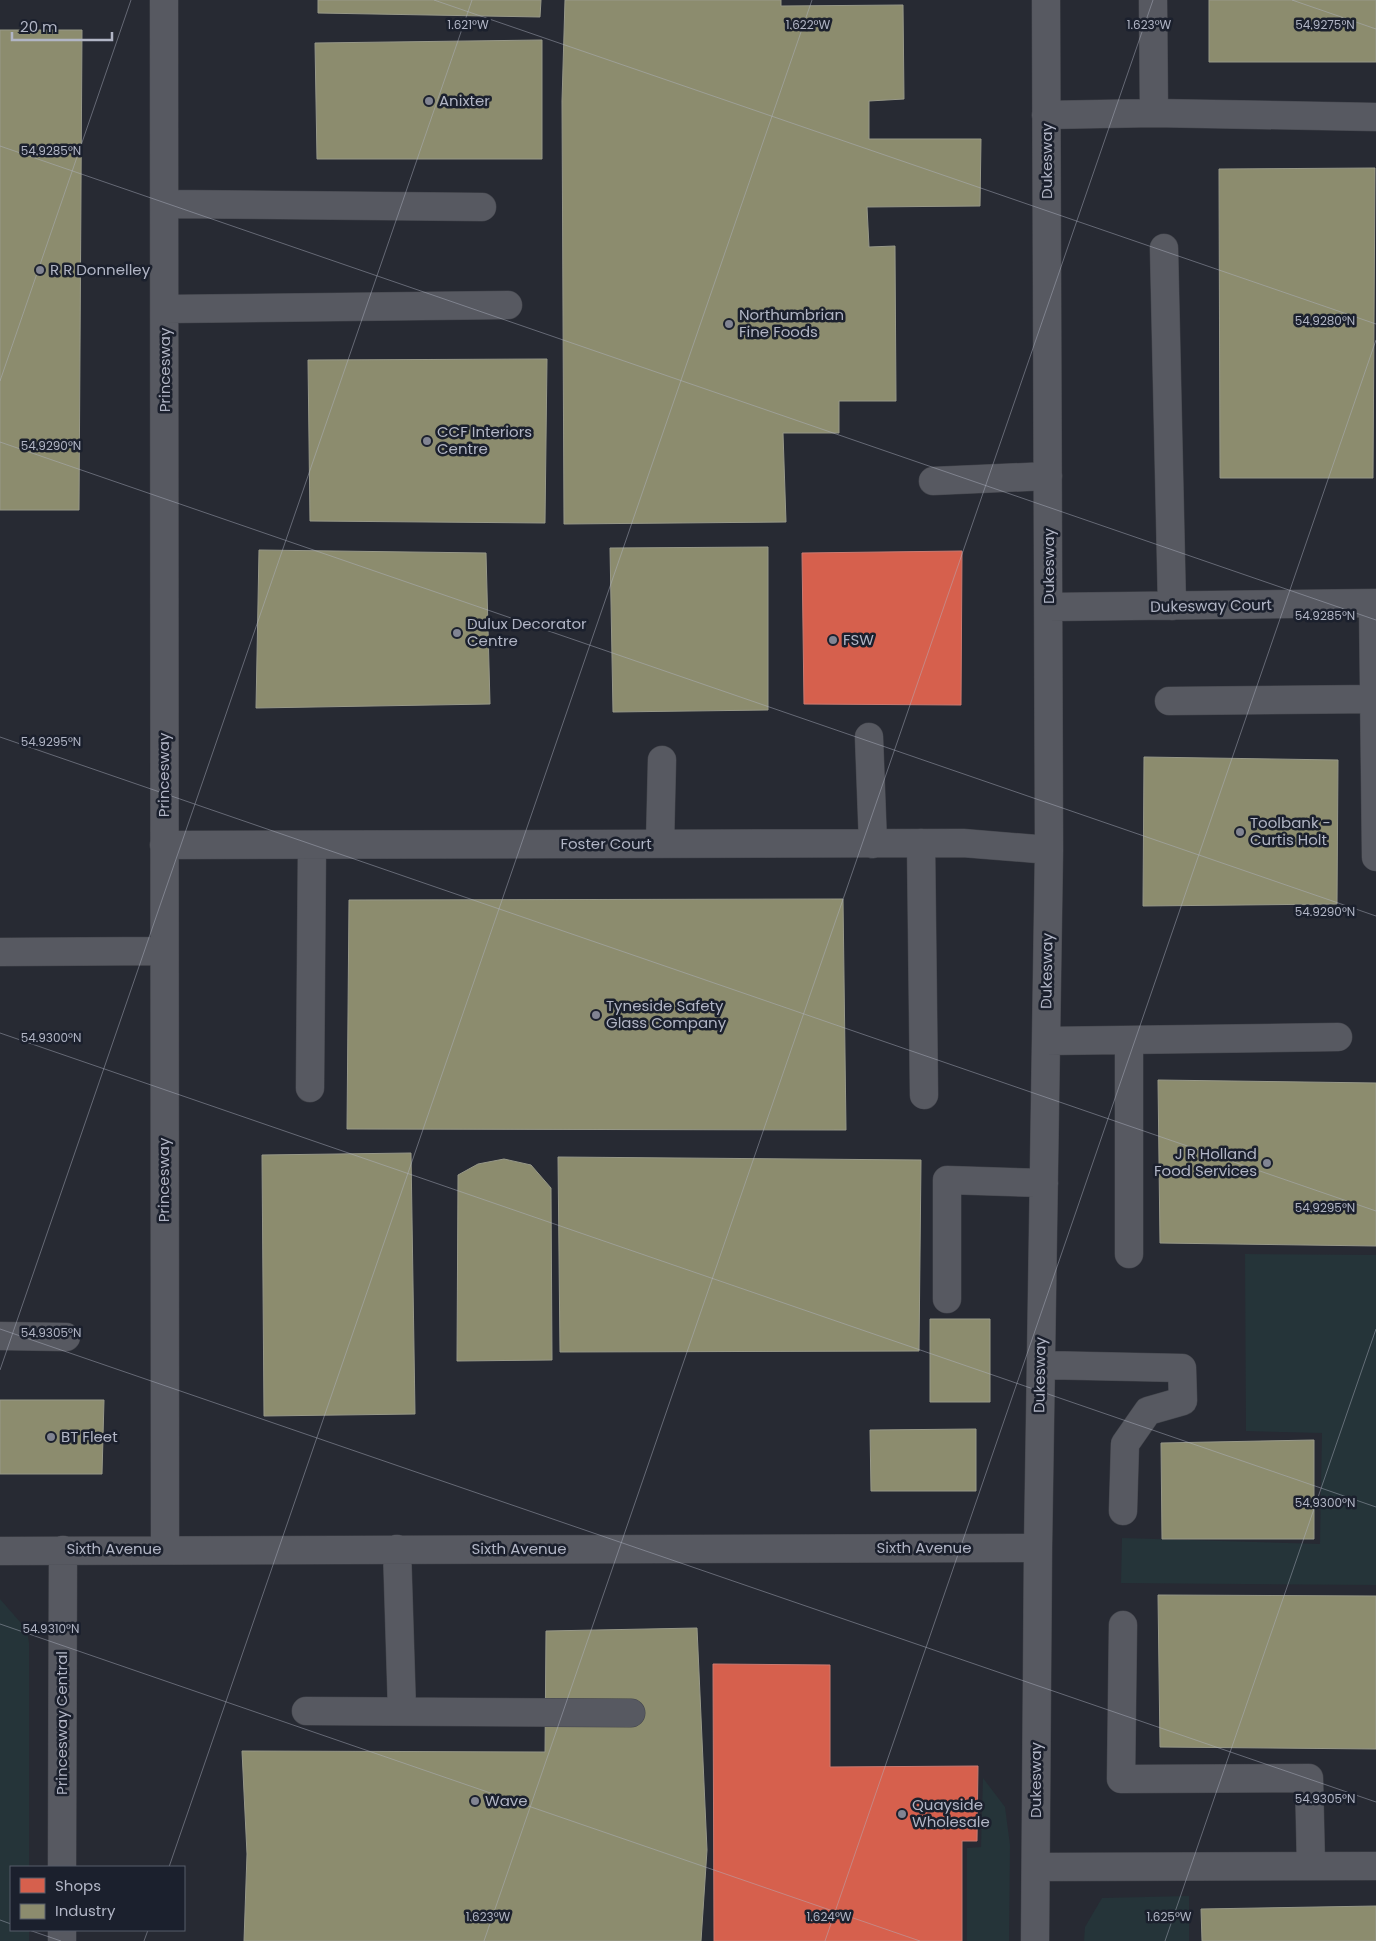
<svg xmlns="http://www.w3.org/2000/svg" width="1376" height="1941" font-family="Poppins,sans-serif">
<rect width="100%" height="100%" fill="#272a33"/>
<path fill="#253439" d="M1245,1254L1376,1255V1585L1121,1583L1122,1538L1320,1544L1322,1433L1246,1431Z
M0,1599L27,1630L29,1643V1867H11V1930H29V1941H0Z
M983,1778L1005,1807L1010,1845L1009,1941H967V1848L981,1847Z
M1189,1896V1941H1084L1085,1927L1102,1898Z"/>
<path fill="#d6604d" stroke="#cb7a71" d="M962,551L961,705L804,704L802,553Z
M713,1664L830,1665V1767L978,1766L977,1841H962V1941H714Z"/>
<path fill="#8c8c6e" stroke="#979888" d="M318,0H541L540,17L318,13Z
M565,0H781V6L903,5L904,99L869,101V139H981L980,206L867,207L869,247L895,246L896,401H839V433H783L786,522L564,524L562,101Z
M1209,0H1376V62H1209Z
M0,30H82L79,510H0Z
M542,40V159H317L315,43Z
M1375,168L1373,478H1220L1219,169Z
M547,359L545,523L310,521L308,360Z
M768,547V710L613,712L610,548Z
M259,550L486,553L490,704L256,708Z
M1144,757L1338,760L1337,904L1143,906Z
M843,899L846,1130L347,1129L349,900Z
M1158,1080L1376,1083V1246L1160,1243Z
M411,1153L415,1414L264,1416L262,1155Z
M558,1157L921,1160L919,1351L560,1352Z
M504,1159L531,1165L551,1188L552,1360L457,1361L458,1175L478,1164Z
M930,1319H990V1402H930Z
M0,1400H104L102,1474H0Z
M976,1429V1491H871L870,1430Z
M1314,1440V1539H1162L1161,1443Z
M1158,1595L1376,1596V1749L1160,1747Z
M697,1628L707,1850L701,1941H244L247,1854L242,1751L545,1752L546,1631Z
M1376,1906V1941H1202L1201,1909Z"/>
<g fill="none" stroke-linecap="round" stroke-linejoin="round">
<g stroke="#43454c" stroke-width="29">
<path id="minor" d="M164,0L165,1549
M1153,0L1154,113
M1046,115L1154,113L1376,117
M165,204L482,207
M1164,248L1172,606
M165,309L508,305
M933,481L1048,476
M1373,604L1376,857
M1049,607L1376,603
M1169,701L1376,699
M869,737L873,844
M921,843L924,1095
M660,844L662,760
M164,845L963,843L1049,850
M0,952L164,951
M1046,1041L1338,1037
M310,1088L312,845
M1129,1254V1040
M947,1299V1180L1044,1183
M0,1336L66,1337
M1041,1365L1182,1368L1183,1401L1148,1411L1125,1444L1123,1511
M397,1549L402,1711
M0,1551L1038,1548
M1123,1625L1121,1779L1309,1778L1311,1866
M306,1711L631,1713
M62,1867L63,1550
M1036,1867L1376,1866
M62,1941V1930
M1035,1941L1038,1548L1049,850L1046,0"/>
</g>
<use href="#minor" stroke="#575961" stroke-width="28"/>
</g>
<path fill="none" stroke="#b1b5c5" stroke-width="1" stroke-opacity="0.45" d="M434,0L1376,324M1292,0L1376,29M0,146L1376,620M0,381L131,0M0,442L1376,916M0,737L1376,1211M0,1033L1376,1507M0,1329L1376,1802M0,1370L472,0M0,1624L920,1941M169,1867L812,0M0,1920L11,1924M29,1930L61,1941M144,1941L148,1930M484,1941L1153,0M825,1941L1376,340M1165,1941L1376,1329"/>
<g fill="#818492" stroke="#1b202d" stroke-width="2">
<circle cx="429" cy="101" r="5"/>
<circle cx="40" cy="270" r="5"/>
<circle cx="729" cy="324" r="5"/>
<circle cx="427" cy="441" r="5"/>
<circle cx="457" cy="633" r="5"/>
<circle cx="833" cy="640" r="5"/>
<circle cx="1240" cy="832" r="5"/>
<circle cx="596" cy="1015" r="5"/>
<circle cx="1267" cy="1163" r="5"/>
<circle cx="51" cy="1437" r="5"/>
<circle cx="475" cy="1801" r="5"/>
<circle cx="902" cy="1814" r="5"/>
</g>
<g text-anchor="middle" stroke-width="5" stroke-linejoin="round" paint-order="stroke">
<g font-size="15" fill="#b1b5c5" stroke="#1b202d" text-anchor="start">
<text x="439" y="106">Anixter</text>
<text x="50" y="275">R R Donnelley</text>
<text x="739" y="320">Northumbrian<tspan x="739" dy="17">Fine Foods</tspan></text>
<text x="437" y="437">CCF Interiors<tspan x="437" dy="17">Centre</tspan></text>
<text x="467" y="629">Dulux Decorator<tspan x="467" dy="17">Centre</tspan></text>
<text x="843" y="645">FSW</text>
<text x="1250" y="828">Toolbank -<tspan x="1250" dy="17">Curtis Holt</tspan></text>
<text x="606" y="1011">Tyneside Safety<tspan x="606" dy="17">Glass Company</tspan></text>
<text x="1257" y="1159" text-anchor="end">J R Holland<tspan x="1257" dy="17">Food Services</tspan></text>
<text x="61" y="1442">BT Fleet</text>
<text x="485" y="1806">Wave</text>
<text x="912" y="1810">Quayside<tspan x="912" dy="17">Wholesale</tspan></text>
</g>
<g font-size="15" fill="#b1b5c5" stroke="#1b202d">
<text transform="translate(1047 161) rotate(-90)" y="5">Dukesway</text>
<text transform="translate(165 370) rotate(-90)" y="5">Princesway</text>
<text transform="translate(1049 566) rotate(-90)" y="5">Dukesway</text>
<text transform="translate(1211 606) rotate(-1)" y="5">Dukesway Court</text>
<text transform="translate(164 775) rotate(-90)" y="5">Princesway</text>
<text x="606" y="849">Foster Court</text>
<text transform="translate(1047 971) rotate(-89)" y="5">Dukesway</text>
<text transform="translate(164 1180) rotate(-90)" y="5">Princesway</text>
<text transform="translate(1040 1375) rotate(-89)" y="5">Dukesway</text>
<text x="924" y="1553">Sixth Avenue</text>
<text x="114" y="1554">Sixth Avenue</text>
<text x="519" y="1554">Sixth Avenue</text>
<text transform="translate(62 1723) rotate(-90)" y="5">Princesway Central</text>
<text transform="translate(1036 1780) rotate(-90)" y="5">Dukesway</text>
</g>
</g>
<g font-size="12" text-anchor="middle" fill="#b1b5c5" stroke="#1b202d" stroke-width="5" stroke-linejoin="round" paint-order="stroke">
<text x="808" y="29">1.622°W</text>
<text x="1149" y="29">1.623°W</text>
<text x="468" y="29">1.621°W</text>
<text x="1325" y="29">54.9275°N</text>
<text x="51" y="155">54.9285°N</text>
<text x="1325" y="325">54.9280°N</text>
<text x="51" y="450">54.9290°N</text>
<text x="1325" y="620">54.9285°N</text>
<text x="51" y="746">54.9295°N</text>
<text x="1325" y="916">54.9290°N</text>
<text x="51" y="1042">54.9300°N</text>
<text x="1325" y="1212">54.9295°N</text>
<text x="51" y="1337">54.9305°N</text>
<text x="1325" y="1507">54.9300°N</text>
<text x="51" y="1633">54.9310°N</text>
<text x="1325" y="1803">54.9305°N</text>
<text x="488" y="1921">1.623°W</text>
<text x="829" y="1921">1.624°W</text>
<text x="1169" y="1921">1.625°W</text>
</g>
<rect x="10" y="1866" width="175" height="65" fill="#1b202d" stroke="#575c6a"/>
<rect x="20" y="1878" width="25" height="15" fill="#d6604d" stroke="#575c6a"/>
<text x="55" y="1891" font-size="15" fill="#b1b5c5">Shops</text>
<rect x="20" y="1904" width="25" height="15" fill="#8c8c6e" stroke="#575c6a"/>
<text x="55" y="1916" font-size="15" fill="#b1b5c5">Industry</text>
<path d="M12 32v8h100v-8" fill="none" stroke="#b1b5c5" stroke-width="2.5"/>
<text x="20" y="32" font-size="15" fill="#b1b5c5" stroke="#1b202d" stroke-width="4" paint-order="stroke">20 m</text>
</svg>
